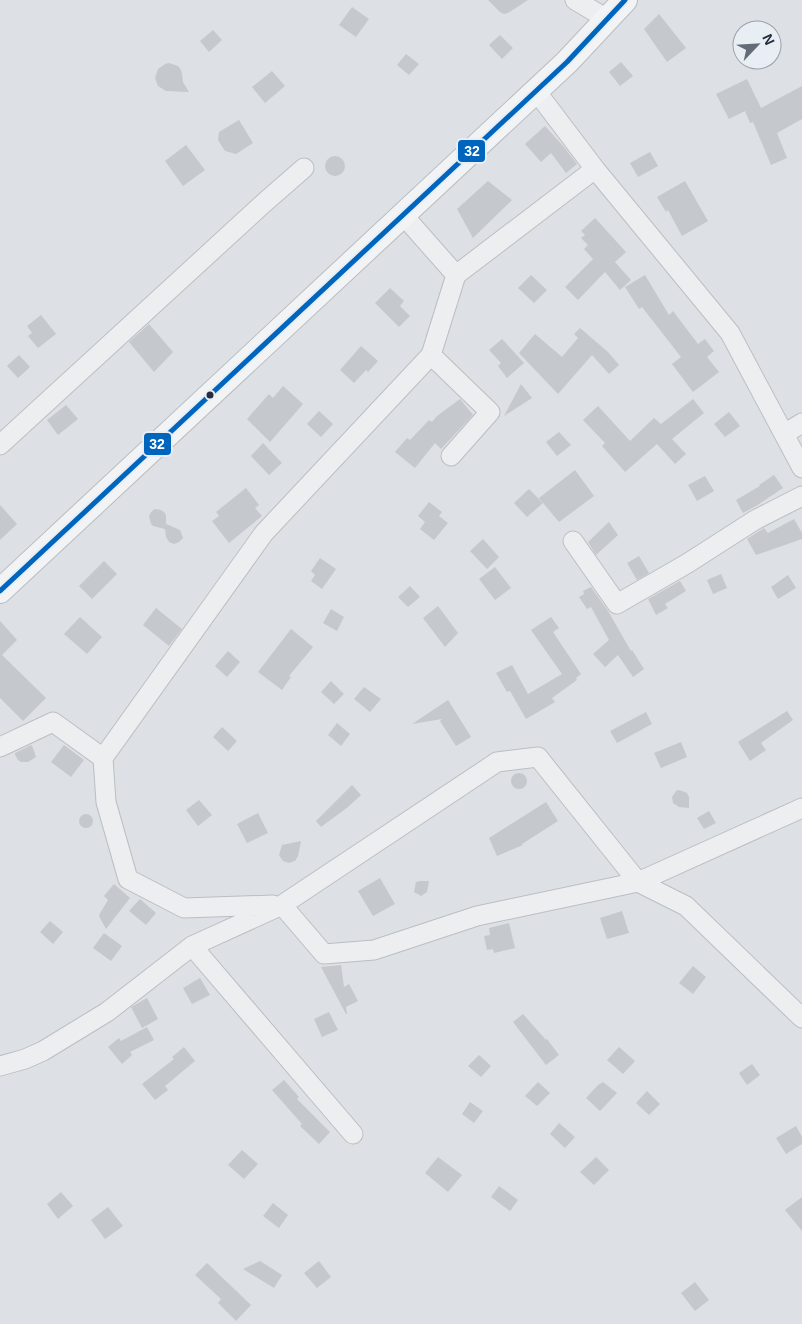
<svg xmlns="http://www.w3.org/2000/svg" width="802" height="1324" font-family="Helvetica,sans-serif">
<rect width="100%" height="100%" fill="#dde0e4"/>
<path fill="#c5c8cc" d="M488,0H528L508,13L504,14L500,12Z
M352,7L369,19L356,37L339,25Z
M659,14L686,48L667,62L644,29Z
M213,30L222,40L209,52L200,41Z
M500,35L513,48L502,59L489,45Z
M406,54L419,64L409,75L397,65Z
M621,62L633,76L620,86L609,72Z
M169,63L178,66L181,70L182,74L183,82L189,92L166,91L158,86L155,78L158,69L165,64Z
M272,71L285,86L265,103L252,87Z
M747,79L761,108L802,86V119L777,133L787,158L771,165L753,122L750,123L745,111L729,119L716,94Z
M239,120L253,143L236,154L225,151L218,140L219,132Z
M545,126L564,147L577,164L566,173L551,153L541,162L525,144Z
M186,145L205,170L183,186L165,161Z
M650,152L658,166L638,177L630,163Z
M325 166a10 10 0 1 1 20 0a10 10 0 1 1-20 0Z
M488,181L512,200L473,238L457,209Z
M685,181L708,221L682,236L668,210L666,212L657,197Z
M595,218L626,252L615,262L631,280L620,290L605,272L578,300L565,287L593,259L584,249L588,245L581,238L585,235L581,231Z
M531,275L547,290L534,303L518,288Z
M645,275L669,315L673,311L698,344L705,339L714,351L707,357L719,372L693,392L672,364L681,357L642,307L639,309L625,287Z
M390,288L404,301L400,306L410,316L399,327L375,303Z
M41,315L56,334L38,348L28,336L32,333L27,326Z
M149,324L173,352L154,372L129,342Z
M580,328L608,352L619,365L609,374L592,355L558,394L519,353L535,334L562,357L578,338L574,334Z
M502,339L524,363L507,378L498,366L501,363L489,350Z
M361,346L378,361L368,372L366,370L354,383L340,370Z
M19,355L30,367L18,378L7,366Z
M521,384L532,398L504,416Z
M283,386L303,404L270,442L247,419L269,394L273,398Z
M460,399L473,415L441,449L435,443L415,468L395,452L407,438L410,440L429,420L432,422L437,416Z
M693,399L704,413L672,439L686,454L675,464L657,444L625,472L602,446L605,443L583,420L598,406L630,441L654,418L661,424Z
M66,405L78,419L58,435L47,420Z
M319,411L333,424L321,437L307,424Z
M729,412L740,426L725,437L714,424Z
M559,432L571,445L557,456L546,442Z
M263,443L282,463L269,475L251,456Z
M575,470L594,496L559,522L539,498Z
M774,475L783,488L756,506L743,513L736,500L760,486L759,485Z
M705,476L714,491L697,501L688,485Z
M246,488L259,505L255,508L262,516L229,543L212,521L219,516L216,512Z
M529,489L543,503L527,517L514,503Z
M429,502L442,512L439,516L448,523L434,540L420,529L425,522L418,516Z
M0,505L17,524L0,540Z
M155,509L161,510L165,513L166,516V524L180,530L183,538L179,542L174,544L169,542L166,537L165,529L153,526L151,524L149,516L152,511Z
M794,519L802,533V539L756,555L747,539L764,528L768,533Z
M609,522L618,535L596,555L588,542Z
M483,539L499,557L487,569L470,551Z
M639,556L649,573L637,580L627,563Z
M320,558L336,569L322,589L311,581L315,575L311,571Z
M104,561L117,574L92,599L79,586Z
M495,567L511,588L495,600L479,579Z
M721,574L727,588L713,594L707,580Z
M788,575L796,588L778,599L771,587Z
M680,581L686,591L665,604L668,608L656,615L648,599Z
M410,586L420,597L408,607L398,597Z
M591,587L608,611L631,651L632,650L644,669L633,677L618,655L605,667L593,654L609,640L591,607L587,609L579,597L584,594L583,591Z
M438,606L458,633L445,647L423,618Z
M156,608L182,629L169,646L143,625Z
M331,609L344,617L337,631L323,623Z
M80,617L102,637L87,654L64,634Z
M551,617L559,628L553,632L581,674L576,678L577,680L552,698L555,702L526,719L510,691L507,692L496,673L512,665L528,694L562,674L531,630Z
M0,621L17,640L2,655L46,698L23,721L0,698Z
M291,629L313,647L289,676L291,677L282,690L258,672Z
M228,651L240,662L227,677L215,666Z
M331,681L344,694L334,704L321,692Z
M364,687L381,699L370,712L354,699Z
M448,700L471,737L456,746L440,721L442,719L412,724Z
M787,711L793,720L761,743L766,750L750,761L738,742Z
M646,712L652,724L617,743L610,731Z
M337,723L350,734L341,746L328,735Z
M222,727L237,741L228,751L213,737Z
M681,742L687,757L661,768L654,753Z
M31,745L33,748L36,757L28,762H21L18,760L15,755V753Z
M64,745L84,760L71,777L51,762Z
M511 781a8 8 0 1 1 16 0a8 8 0 1 1-16 0Z
M352,785L361,795L348,807L321,827L316,821Z
M679,790L687,793L689,797V808L679,807L673,803L672,797L676,791Z
M199,800L212,815L198,826L186,810Z
M546,802L558,821L522,844L523,845L497,856L489,838Z
M709,811L716,823L704,829L697,818Z
M258,813L268,833L247,843L237,824Z
M79 821a7 7 0 1 1 14 0a7 7 0 1 1-14 0Z
M301,841L298,856L295,861L289,863L283,861L279,855L282,845Z
M380,878L395,904L373,916L358,891Z
M420,881H429L427,892L421,896L414,892L416,882Z
M114,884L130,898L106,929L100,918L99,915L108,900L104,896Z
M140,899L156,913L146,925L129,911Z
M622,911L629,933L607,939L600,918Z
M50,921L63,932L53,944L40,932Z
M509,923L515,948L494,953L493,949L487,950L484,936L490,935L489,928Z
M104,933L122,946L111,961L93,948Z
M341,965L344,987L349,984L358,1001L346,1007L347,1014H346L321,967Z
M693,966L706,977L693,994L679,983Z
M200,978L210,995L192,1004L183,988Z
M147,998L158,1019L142,1028L131,1007Z
M329,1012L338,1030L322,1037L314,1019Z
M523,1014L546,1040L547,1039L559,1055L546,1065L513,1022Z
M147,1027L154,1040L130,1052L132,1055L122,1064L108,1047L119,1038L121,1041Z
M184,1047L195,1061L165,1086L168,1090L155,1100L142,1084L174,1059L172,1057Z
M619,1047L635,1061L623,1074L607,1060Z
M479,1055L491,1066L481,1077L468,1066Z
M752,1064L760,1075L747,1085L739,1073Z
M284,1080L299,1097L297,1099L330,1132L319,1144L300,1126L302,1124L272,1090Z
M538,1082L550,1093L537,1106L525,1096Z
M603,1082L617,1093L600,1111L586,1098L598,1085Z
M647,1091L660,1104L649,1115L636,1103Z
M470,1102L483,1111L474,1123L462,1114Z
M559,1123L575,1137L565,1148L550,1134Z
M796,1126L802,1137V1144L786,1154L776,1138Z
M242,1150L258,1164L244,1179L228,1165Z
M438,1157L462,1175L448,1192L425,1173Z
M596,1157L609,1170L594,1185L580,1172Z
M499,1186L518,1200L510,1211L491,1197Z
M61,1192L73,1206L58,1219L47,1204Z
M802,1197V1231L785,1210Z
M273,1203L288,1215L279,1228L263,1216Z
M108,1207L123,1226L105,1239L91,1220Z
M260,1261L282,1275L274,1288L243,1269Z
M319,1261L331,1277L317,1288L304,1273Z
M207,1263L251,1305L236,1321L218,1303L221,1299L195,1275Z
M695,1282L709,1300L695,1311L681,1293Z"/>
<g fill="none" stroke-linecap="round" stroke-linejoin="round">
<g stroke="#bbbec2" stroke-width="21">
<path id="minor" d="M575,0L607,19
M536,91L595,169
M456,275L595,169L730,333L802,468
M431,355L490,412L451,456
M784,434L802,423
M0,445L265,202L304,168
M573,541L617,604L688,563L755,520L802,496
M0,747L53,722L103,758L106,802L128,879L184,908L273,905
M103,758L264,533L431,355L456,275L403,215
M282,905L324,954L374,950L477,916L638,882L802,808
M192,946L353,1134
M0,1066L25,1059L43,1051L107,1012L192,946L282,905L497,762L538,757L638,882L686,906L802,1018"/>
</g>
<g stroke="#b9bdc1" stroke-width="26">
<path id="major" d="M0,591L567,62L625,0"/>
</g>
<use href="#minor" stroke="#edeef0" stroke-width="19"/>
<use href="#major" stroke="#f2f3f4" stroke-width="24"/>
<g stroke="#e9eef4" stroke-width="9">
<path id="bus-1" d="M0,591L567,62L625,0"/>
</g>
<use href="#bus-1" stroke="#0065bd" stroke-width="5"/>
</g>
<circle fill="#232d3e" stroke="#e9eef4" stroke-width="2" cx="210" cy="395" r="4.5"/>
<g stroke="#e9eef4" stroke-width="2">
<rect x="457" y="139" width="29" height="24" rx="5" fill="#0065bd"/>
<rect x="143" y="432" width="29" height="24" rx="5" fill="#0065bd"/>
</g>
<g font-size="14" text-anchor="middle" font-weight="bold" fill="#fff">
<text x="472" y="156">32</text>
<text x="157" y="449">32</text>
</g>
<g transform="translate(757 45) rotate(65)"><circle r="24" fill="#e9eef4" stroke="#9aa1ab"/>
<path d="M0-4L9 19L0 12L-9 19Z" fill="#646c78"/>
<text y="-8" font-size="14" font-weight="bold" text-anchor="middle" fill="#232d3e">N</text>
</g>
</svg>
